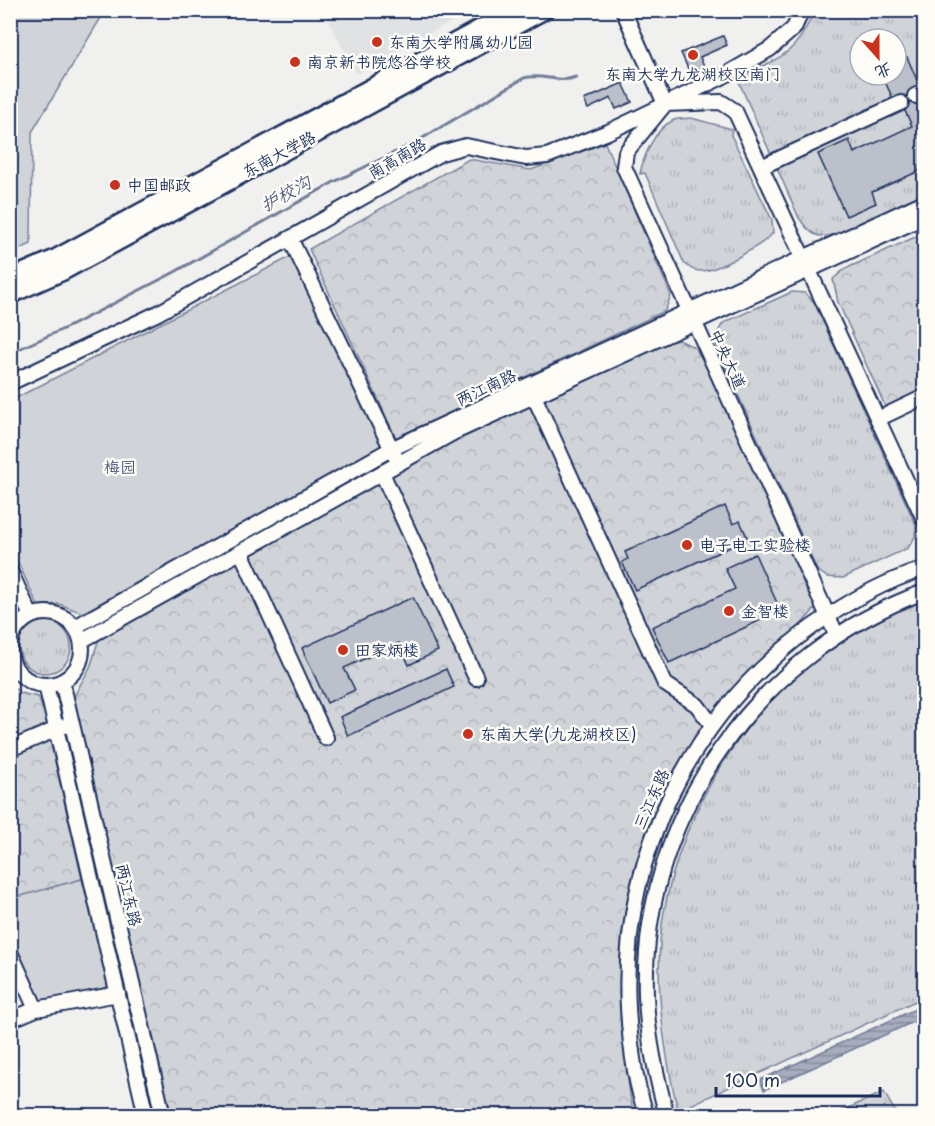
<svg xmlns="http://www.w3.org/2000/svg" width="935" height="1126" font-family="'Playpen Sans','LXGW WenKai TC',sans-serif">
<defs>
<pattern id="grass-tufts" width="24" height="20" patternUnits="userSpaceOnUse" patternTransform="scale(1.5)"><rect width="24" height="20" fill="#d0d3d8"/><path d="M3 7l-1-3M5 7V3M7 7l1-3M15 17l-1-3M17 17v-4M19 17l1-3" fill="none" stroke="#b2b5bc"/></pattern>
<pattern id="forest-crowns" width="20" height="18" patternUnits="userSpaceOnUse" patternTransform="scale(1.5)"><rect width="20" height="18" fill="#d0d3d8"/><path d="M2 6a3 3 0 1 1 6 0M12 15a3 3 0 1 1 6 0" fill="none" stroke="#b2b5bc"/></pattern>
<pattern id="water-rules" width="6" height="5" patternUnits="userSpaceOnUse" patternTransform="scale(1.5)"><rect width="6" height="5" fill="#a7adbd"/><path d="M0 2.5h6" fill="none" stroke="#878d9d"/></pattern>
</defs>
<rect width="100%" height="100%" fill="#f0f0ee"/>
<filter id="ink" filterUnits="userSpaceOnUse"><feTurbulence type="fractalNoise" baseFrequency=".0167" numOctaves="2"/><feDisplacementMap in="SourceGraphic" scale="12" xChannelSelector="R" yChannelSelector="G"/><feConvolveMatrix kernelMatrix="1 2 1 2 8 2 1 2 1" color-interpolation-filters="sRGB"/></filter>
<g filter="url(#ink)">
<path fill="#e0e2e3" d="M323,11H471L357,74Z"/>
<path fill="url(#grass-tufts)" stroke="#76819b" stroke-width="1.5" fill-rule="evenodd" d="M814,11H924V196C905,204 837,240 820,236C810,234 805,226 799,218L739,82L741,76C781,57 796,55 814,11ZM860,39H896V75H860Z
M691,118L732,129L731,135L772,220L773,233C763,245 717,271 701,271C693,271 690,268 684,263L645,173L640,174C643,157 655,129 672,121C677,118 686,119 691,118Z
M792,292L805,293L814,302L916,525L915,537L908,548L843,578L827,577L817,570L717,348L716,335L723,323Z
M924,597V997L678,1111C663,1048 653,980 663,917C683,802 751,700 847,635C870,619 899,609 924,597Z
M19 647a26 26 0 1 1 52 0a26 26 0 1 1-52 0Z
M884,1092L897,1115H833Z"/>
<path fill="url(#forest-crowns)" stroke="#76819b" stroke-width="1.5" d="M605,143L671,295L665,311L396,438L309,249L469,159L531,170Z
M924,233V390L886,408L838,302L833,279L845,269Z
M679,340L694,347L706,364L817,606C783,649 735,683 702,729C681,758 662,792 652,826C645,852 645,881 641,907C631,981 617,1042 634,1115H171L74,698C78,686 85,678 90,667C95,656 95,646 101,635L417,458L662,343Z
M11,685L20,693L38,697L49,724L11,740Z
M50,740L82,879L11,899V757Z"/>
<path fill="#d0d3d8" stroke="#76819b" stroke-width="1.5" d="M10,11H105L32,132L31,244L11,253Z
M294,255L383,445L83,613L59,604L38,606L11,547L10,401Z
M82,879L108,987L40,1003L11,936L10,899Z"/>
<path fill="url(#water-rules)" stroke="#6f7b97" stroke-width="1.5" d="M924,1005V1017L764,1090L760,1080Z"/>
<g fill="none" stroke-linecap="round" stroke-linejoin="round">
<path stroke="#6f7b97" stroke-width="3" d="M700,12L701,10
M10,353L70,326L173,273L334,182L416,142L524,78C543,73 558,84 576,77"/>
</g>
<path fill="#bbc0ca" stroke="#1b2f5e" stroke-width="1.5" d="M723,36L727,45L700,57L704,67L690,73L681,53Z
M907,57L920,87L912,90L921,110L924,108V169L872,192L876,203L846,216L818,154L849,140L854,153L912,126L898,96L893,99L882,75H896V61Z
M623,83L632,102L616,109L611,98L588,109L584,100Z
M725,506L733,524L740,521L748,539L635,590L622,562L628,559L625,552Z
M755,554L778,605L771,608L774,614L669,663L652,627L735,589L725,568Z
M413,597L438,651L409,665L399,643L344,668L355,690L327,703L302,648Z
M446,669L454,687L348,736L340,717Z"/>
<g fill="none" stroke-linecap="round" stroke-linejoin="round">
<g stroke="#1b2f5e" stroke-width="18">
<path id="minor" d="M623,10L665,104
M915,96L924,92
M761,167L901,103
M290,238L395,456
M10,383L158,313L441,153L466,146L526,158L547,156L608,132L720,78L770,49L794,28L802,10
M527,391L534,396L665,684L697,705L712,725
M878,419L924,397
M382,473L476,678
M241,552L326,738
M10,571L31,616
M10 649a36 36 0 1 1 72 0a36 36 0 1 1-72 0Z
M75,627L391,449L924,202
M836,634L624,167L626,152L665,104L721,102L735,111L924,519
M81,641L453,433L924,217
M62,681L163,1116
M46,685L146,1116
M10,749L64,726
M10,952L36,1009L118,994
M10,1020L36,1009
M647,1116C634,1082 630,1043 628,1008C620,858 690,715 812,627C846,603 884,581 924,569
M667,1116C656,1076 647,1036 646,995C640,816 759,652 924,592"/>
</g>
<g stroke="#1b2f5e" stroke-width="21">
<path id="major" d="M10,278L54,259L514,10
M10,295L62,272L545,10"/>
</g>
<use href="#minor" stroke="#fdfcf7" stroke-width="14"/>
<use href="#major" stroke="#fdfcf7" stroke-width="16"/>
</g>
</g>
<g fill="#c8321e" stroke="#fdfcf7" stroke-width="2">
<circle cx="377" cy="42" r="6"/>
<circle cx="693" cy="55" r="6"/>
<circle cx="295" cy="62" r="6"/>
<circle cx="115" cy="185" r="6"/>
<circle cx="687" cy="545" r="6"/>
<circle cx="729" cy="611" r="6"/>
<circle cx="343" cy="650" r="6"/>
<circle cx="468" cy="734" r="6"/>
</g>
<g text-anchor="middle" stroke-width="5" stroke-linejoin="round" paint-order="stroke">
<g font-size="16" fill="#1b2f5e" stroke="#fdfcf7" text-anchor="start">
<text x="389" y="48">东南大学附属幼儿园</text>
<text x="307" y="68">南京新书院悠谷学校</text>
<text x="693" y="80" text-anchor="middle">东南大学九龙湖校区南门</text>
<text x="127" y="191">中国邮政</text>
<text x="699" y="551">电子电工实验楼</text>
<text x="741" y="617">金智楼</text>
<text x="355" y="656">田家炳楼</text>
<text x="480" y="740">东南大学(九龙湖校区)</text>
</g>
<g font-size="16" fill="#1b2f5e" stroke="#fdfcf7">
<text transform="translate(279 154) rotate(-28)" y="6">东南大学路</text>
<text transform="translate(397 158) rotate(-30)" y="6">南高南路</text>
<text transform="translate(728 359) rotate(65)" y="6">中央大道</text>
<text transform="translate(486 387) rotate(-25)" y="6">两江南路</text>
<text transform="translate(651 799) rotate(-66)" y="6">三江东路</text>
<text transform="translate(129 895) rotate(77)" y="6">两江东路</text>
</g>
<g font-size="16" fill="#48587c" stroke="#fdfcf7">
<text x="120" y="473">梅园</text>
</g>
<g font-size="18" font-style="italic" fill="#4c5b7f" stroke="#fdfcf7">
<text transform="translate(286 194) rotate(-29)" y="6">护校沟</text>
</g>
</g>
<rect width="935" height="1126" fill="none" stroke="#fdfcf7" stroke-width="36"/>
<rect x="18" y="18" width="899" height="1090" fill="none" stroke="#1b2f5e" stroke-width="2" filter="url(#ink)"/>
<g transform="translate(878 57) rotate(159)"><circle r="28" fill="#fdfcf7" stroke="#a3aaba" stroke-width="1.5"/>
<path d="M0-4.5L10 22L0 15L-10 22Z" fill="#c8321e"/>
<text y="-9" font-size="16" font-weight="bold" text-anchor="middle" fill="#1b2f5e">北</text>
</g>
<path d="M716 1087v9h164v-9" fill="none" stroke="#1b2f5e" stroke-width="3"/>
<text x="725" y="1087" font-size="18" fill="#1b2f5e" stroke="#fdfcf7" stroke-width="4.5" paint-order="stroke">100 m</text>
</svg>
